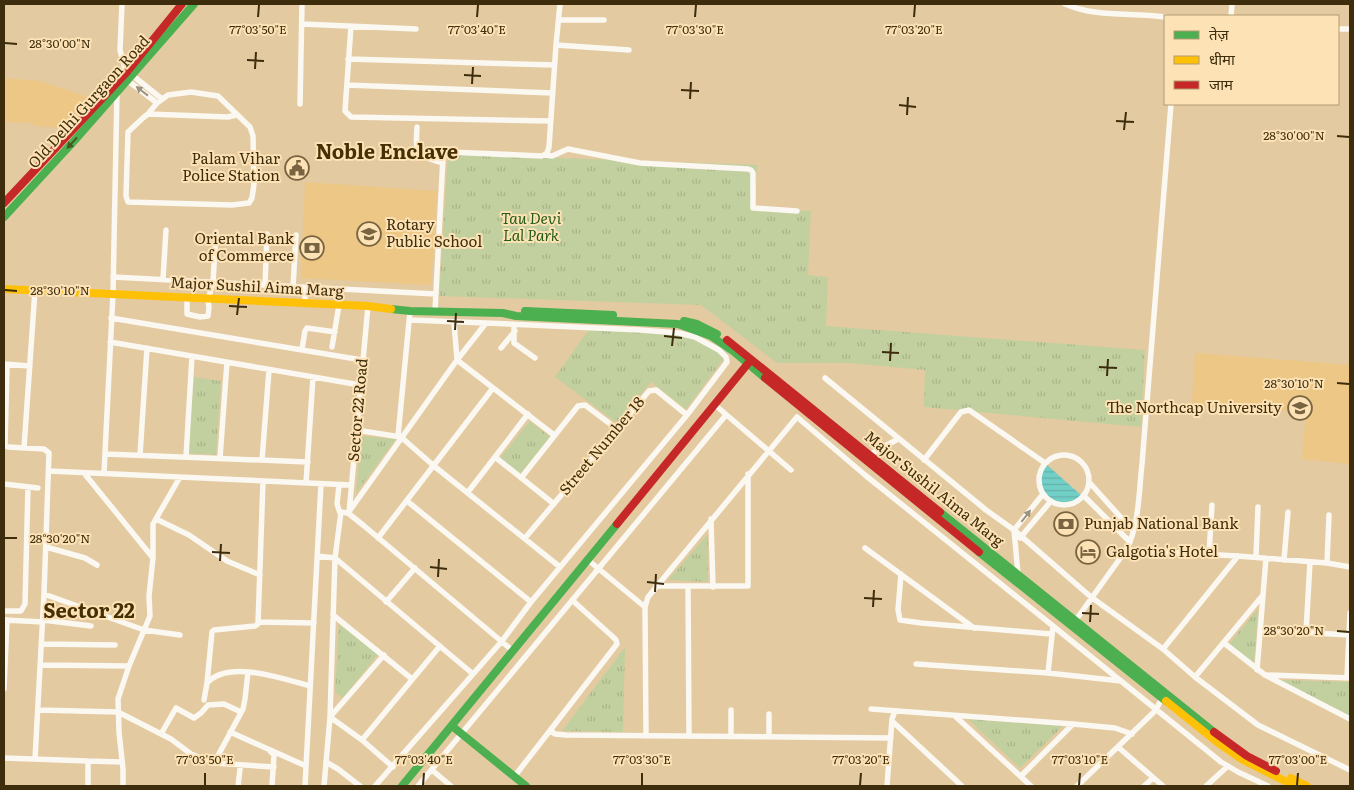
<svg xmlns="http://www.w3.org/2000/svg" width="1354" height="790" font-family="Literata,'Noto Sans Devanagari',serif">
<defs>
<pattern id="grass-tufts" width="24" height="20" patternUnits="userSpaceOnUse" patternTransform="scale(1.25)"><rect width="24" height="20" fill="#c2d09f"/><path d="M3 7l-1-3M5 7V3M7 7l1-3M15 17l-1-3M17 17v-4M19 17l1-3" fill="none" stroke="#a8b388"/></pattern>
<pattern id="water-rules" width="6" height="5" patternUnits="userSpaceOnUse" patternTransform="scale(1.25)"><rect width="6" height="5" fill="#72cfc7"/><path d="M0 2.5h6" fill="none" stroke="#64b2aa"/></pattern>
</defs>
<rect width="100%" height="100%" fill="#e3caa0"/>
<path fill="#edc785" d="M4,78L40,81L91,98L66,128L35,126L32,123L4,122Z
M305,182L437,191L431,285L301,278Z
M1195,353L1350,365V464L1302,459L1306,412L1192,404Z"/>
<path fill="url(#grass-tufts)" d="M448,154L757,165L754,208L811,211L808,275L828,277L826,326L1145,350L1141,427L924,407L925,370L849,363H777L701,305L439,296Z
M592,325L695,337L729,352L686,409L651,382L617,423L555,377Z
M194,377L221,381L216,455L188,453Z
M530,421L550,437L520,474L500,458Z
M361,436L396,439L356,493Z
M708,534V582L668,580Z
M1258,609L1254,664L1229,644Z
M339,624L378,654L343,698L335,692Z
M625,647L623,732L562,731Z
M1280,680L1350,682V716Z
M968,719L1063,726L1020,768Z"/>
<path fill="url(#water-rules)" d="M1046,464L1082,496C1064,510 1038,499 1041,475C1041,471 1044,467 1046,464Z"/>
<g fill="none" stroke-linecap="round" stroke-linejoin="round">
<path stroke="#fbf7f1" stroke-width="5.5" d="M122,4L120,50L126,73
M1065,4C1097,18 1131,12 1165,17
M1231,16L1232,4
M560,20H604
M302,24L416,29
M351,26L345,111L351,117L551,121
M1338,29H1350
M556,45L629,50
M348,59L554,65
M132,75L162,99
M127,80L157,103
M347,85L552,93
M300,104L302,4
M148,114L157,103L168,95L191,92L218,96L250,127L253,136L254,184L252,198L249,203L232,205L128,202L126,196L128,132L144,117L148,114L228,117L236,115
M417,127C415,155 417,155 443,163
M544,155L552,156L568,149L640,163L748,169L751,170L753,173V208L797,211
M113,277L436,294
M163,279L166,230
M265,285L267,234
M293,287L296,235
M187,298V314L200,317L208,316L209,307L208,300L213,282L216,232
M305,303V288
M435,311L443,157L445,154L449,152L542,156L547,153L549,147L556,45L560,4
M111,318L362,360
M409,320L486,323
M454,322L457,360L554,435
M514,325V343L535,358
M110,342L360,385
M332,347L339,305
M501,348L515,331
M302,349L305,331L307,328L335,332
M4,364L30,366
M7,365L5,446L8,447L44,449L49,453L44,594L35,759
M825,378L986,510L1014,530L1091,597L1163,649L1195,677L1258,725L1350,770
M715,405L791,470
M356,430L401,437L434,466L560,567
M398,436L410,311
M24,448L35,290
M105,454L308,462
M1039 480a25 25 0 1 1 50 0a25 25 0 1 1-50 0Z
M140,455L147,348
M869,455L898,439
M186,457L192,356
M495,457L554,504
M220,458L227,362
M262,460L269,370
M924,460L961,412L969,410L1045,463
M49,471L351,485
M84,473L153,558
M104,473L113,294L117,91
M521,478L578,406L585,405L617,429
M1089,482L1133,531
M306,483L313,377
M4,484L38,488
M339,485L337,504L340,513
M468,492L528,414
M1084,496L1130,542
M407,501L531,602
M348,513L457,360L486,323L640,330L679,333L695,337L719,350L726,357L727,362L687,415L531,602L502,641L375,786
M349,513L368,306
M156,519L189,535L227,561L260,575
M711,519L713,587
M378,538L493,388
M525,538L649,391L656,390L687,415
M1020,538L1051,501
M46,547L85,558L97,565
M865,548L974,628
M1126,550L1238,556L1327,563L1350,567
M1209,554L1212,505
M317,556L335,558L473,674
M1256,557L1258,507
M588,560L645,607
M1284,560L1288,512
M1327,563L1329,515
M901,574L898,610L900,620L921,623L1051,634
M1018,574L1014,530L1043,494
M656,586H748V474
M688,586L689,736
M44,594L144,630L180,635
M386,602L415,568
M4,611H21L25,604L28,487
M333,615L412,679
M5,620L43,622
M43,620L91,626
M258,622L314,623
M1073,624L1126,550C1139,528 1139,490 1142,464L1171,104
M1053,626L1221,762L1238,772L1268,786
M1260,630L1349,635
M1306,632L1310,562
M1224,643L1265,675L1350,719
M42,644L115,645
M1163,649L1238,556
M384,655L330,717L362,740L393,767
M916,664L1048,673L1121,681
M40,665L129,666
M1257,670L1266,558
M1267,675L1350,678
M1195,677L1263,595
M1347,678L1350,613
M207,683C229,659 283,679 310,686
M4,689L7,620
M204,700L207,683L212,632L214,630L255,626L258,624L263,481
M871,709L1073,724L1115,728L1132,734
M38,710L118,712L171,739L191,754L214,763L243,709L245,699L248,672
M955,716L1031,786
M892,721L962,786
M551,731L555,734L566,735L891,738
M230,732L306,766
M161,734L176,708L194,718L201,713L208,705L224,704L241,712
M646,736L645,607L648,597L797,417L865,475L1053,626L1048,673
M731,737V710
M769,737V714
M362,740L440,646
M1118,747L1163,786
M270,751L274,755L272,786
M4,758L88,761V786
M88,761L122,762
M326,762L338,769L360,786
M214,763L274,767
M432,770L451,786
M1021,776L1073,724
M514,777L617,644L616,640L612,636L572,600
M123,786V769L119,732L118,699L129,666L150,616L149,596L153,558V524L180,477
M238,786L240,769
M305,786L321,484
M324,786L330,717L335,558L341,512L348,513L363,525L513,651
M418,786L726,415
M887,786L892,719L895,711
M1077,786L1155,711L1163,697
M1144,786L1153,778
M1206,786L1228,766"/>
<path stroke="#4caf50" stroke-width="8" d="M4,217L74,141L194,4
M391,309L410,311L503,313L516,316L678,324L711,336L733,351L765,378
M525,311L613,315
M684,321L697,324L717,334
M940,512L1214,732
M979,552L1166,701
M452,726L526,786
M402,786L617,524"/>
<path stroke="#ffc107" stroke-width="8" d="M4,289L368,306L391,309
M1166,701L1217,742L1243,760L1295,786
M1291,778L1307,786"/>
<path stroke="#c62828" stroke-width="8" d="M4,203L126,73L182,4
M727,340L940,512
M765,378L979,552
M617,524L750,361
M1214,732L1247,756L1276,771"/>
</g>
<defs><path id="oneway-solid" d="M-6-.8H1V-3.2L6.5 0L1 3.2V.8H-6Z" transform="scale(1.25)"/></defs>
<g fill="#9c927e">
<use href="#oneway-solid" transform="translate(142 91) rotate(-142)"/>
<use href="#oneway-solid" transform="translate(1026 516) rotate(-52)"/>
</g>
<use fill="#435a24" href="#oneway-solid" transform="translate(72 143) rotate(132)"/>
<path fill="none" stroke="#3e2d0c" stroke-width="2" d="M258,17L259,5M477,17L478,5M695,17L696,5M914,17L915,5M5,43L17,44M247,60L264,61M255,69L256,52M464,75L481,76M472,84L473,67M681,90L699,91M690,99L691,82M899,105L916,107M907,115L908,97M1116,121L1134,122M1124,130L1126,112M1337,136L1349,137M5,290L17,291M229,306L247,307M237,315L239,298M447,321L464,322M455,330L456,313M664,336L682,338M672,346L674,328M882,352L899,353M890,361L891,343M1099,367L1117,368M1107,376L1108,359M1337,383L1349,384M5,538H17M212,552L230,553M220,561L221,544M430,567L447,569M438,577L439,559M647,582L664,584M655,592L656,574M864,598L882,599M873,607L874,590M1082,613L1099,614M1090,622L1091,605M1337,631L1349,632M205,785V773M423,785L424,773M642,785V773M860,785L861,773M1079,785L1080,773M1297,785L1298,773"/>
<defs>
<g id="civic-ring" transform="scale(1.25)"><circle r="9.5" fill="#fde2b6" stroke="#786440" stroke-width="1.5"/><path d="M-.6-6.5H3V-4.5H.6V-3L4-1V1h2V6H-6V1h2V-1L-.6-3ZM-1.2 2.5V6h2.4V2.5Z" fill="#786440"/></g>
<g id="school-ring" transform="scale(1.25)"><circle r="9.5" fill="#fde2b6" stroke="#786440" stroke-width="1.5"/><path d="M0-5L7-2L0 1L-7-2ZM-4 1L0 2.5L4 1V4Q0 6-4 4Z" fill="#786440"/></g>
<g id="bank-ring" transform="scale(1.25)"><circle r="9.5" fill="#fde2b6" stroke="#786440" stroke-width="1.5"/><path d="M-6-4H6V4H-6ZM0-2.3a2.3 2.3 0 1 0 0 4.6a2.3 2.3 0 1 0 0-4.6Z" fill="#786440"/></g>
<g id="university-ring" transform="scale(1.25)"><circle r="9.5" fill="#fde2b6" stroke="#786440" stroke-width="1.5"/><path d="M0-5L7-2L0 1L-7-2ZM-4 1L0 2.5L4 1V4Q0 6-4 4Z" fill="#786440"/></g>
<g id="hotel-ring" transform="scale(1.25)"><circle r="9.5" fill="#fde2b6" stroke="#786440" stroke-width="1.5"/><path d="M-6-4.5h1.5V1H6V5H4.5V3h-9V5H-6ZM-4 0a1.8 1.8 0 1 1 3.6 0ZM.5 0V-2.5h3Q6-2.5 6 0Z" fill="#786440"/></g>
</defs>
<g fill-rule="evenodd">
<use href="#civic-ring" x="297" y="168"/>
<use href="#school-ring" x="369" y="234"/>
<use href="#bank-ring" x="312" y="248"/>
<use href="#university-ring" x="1300" y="408"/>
<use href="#bank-ring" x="1066" y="524"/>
<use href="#hotel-ring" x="1088" y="552"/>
</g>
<g text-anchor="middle" stroke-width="4" stroke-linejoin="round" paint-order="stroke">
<g font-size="15" fill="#3e2d0c" stroke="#fde2b6">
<text transform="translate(89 102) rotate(-48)" y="5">Old Delhi Gurgaon Road</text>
<text transform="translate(257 287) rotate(3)" y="5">Major Sushil Aima Marg</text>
<text transform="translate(358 410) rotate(-85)" y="5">Sector 22 Road</text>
<text transform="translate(602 446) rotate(-50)" y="5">Street Number 18</text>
<text transform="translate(934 489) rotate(39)" y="5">Major Sushil Aima Marg</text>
</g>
<g font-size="15" fill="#3e2d0c" stroke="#fde2b6" text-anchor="end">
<text x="280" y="164">Palam Vihar<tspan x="280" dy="17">Police Station</tspan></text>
<text x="386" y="230" text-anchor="start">Rotary<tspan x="386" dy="17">Public School</tspan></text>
<text x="294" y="244">Oriental Bank<tspan x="294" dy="17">of Commerce</tspan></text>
<text x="1282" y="413">The Northcap University</text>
<text x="1084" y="529" text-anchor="start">Punjab National Bank</text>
<text x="1106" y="557" text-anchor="start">Galgotia's Hotel</text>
</g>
<g font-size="15" font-style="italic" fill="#215b14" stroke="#fde2b6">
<text x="531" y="224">Tau Devi<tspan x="531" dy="17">Lal Park</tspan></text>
</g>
<g font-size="20" font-weight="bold" fill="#453003" stroke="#fde2b6">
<text x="387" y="159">Noble Enclave</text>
<text x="89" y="618">Sector 22</text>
</g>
</g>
<g font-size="12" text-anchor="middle" fill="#3e2d0c" stroke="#fde2b6" stroke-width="4" stroke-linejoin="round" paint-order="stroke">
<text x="258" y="34">77°03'50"E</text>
<text x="477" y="34">77°03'40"E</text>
<text x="695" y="34">77°03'30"E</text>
<text x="914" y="34">77°03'20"E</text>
<text x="60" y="48">28°30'00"N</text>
<text x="1294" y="140">28°30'00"N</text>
<text x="60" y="295">28°30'10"N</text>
<text x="1294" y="388">28°30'10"N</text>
<text x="60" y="543">28°30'20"N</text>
<text x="1294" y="635">28°30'20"N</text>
<text x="205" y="764">77°03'50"E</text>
<text x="424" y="764">77°03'40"E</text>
<text x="642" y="764">77°03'30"E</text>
<text x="861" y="764">77°03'20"E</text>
<text x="1080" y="764">77°03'10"E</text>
<text x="1298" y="764">77°03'00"E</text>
</g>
<rect width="1354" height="790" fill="none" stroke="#3e2d0c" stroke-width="10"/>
<rect x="1164" y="15" width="175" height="90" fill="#fde2b6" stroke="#b19a72"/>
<rect x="1174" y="31" width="25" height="8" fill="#4caf50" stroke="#b19a72"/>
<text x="1209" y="40" font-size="15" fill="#3e2d0c">तेज़</text>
<rect x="1174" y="56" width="25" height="8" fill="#ffc107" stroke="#b19a72"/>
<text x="1209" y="65" font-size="15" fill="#3e2d0c">धीमा</text>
<rect x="1174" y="81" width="25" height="8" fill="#c62828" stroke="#b19a72"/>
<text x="1209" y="90" font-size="15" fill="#3e2d0c">जाम</text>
</svg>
